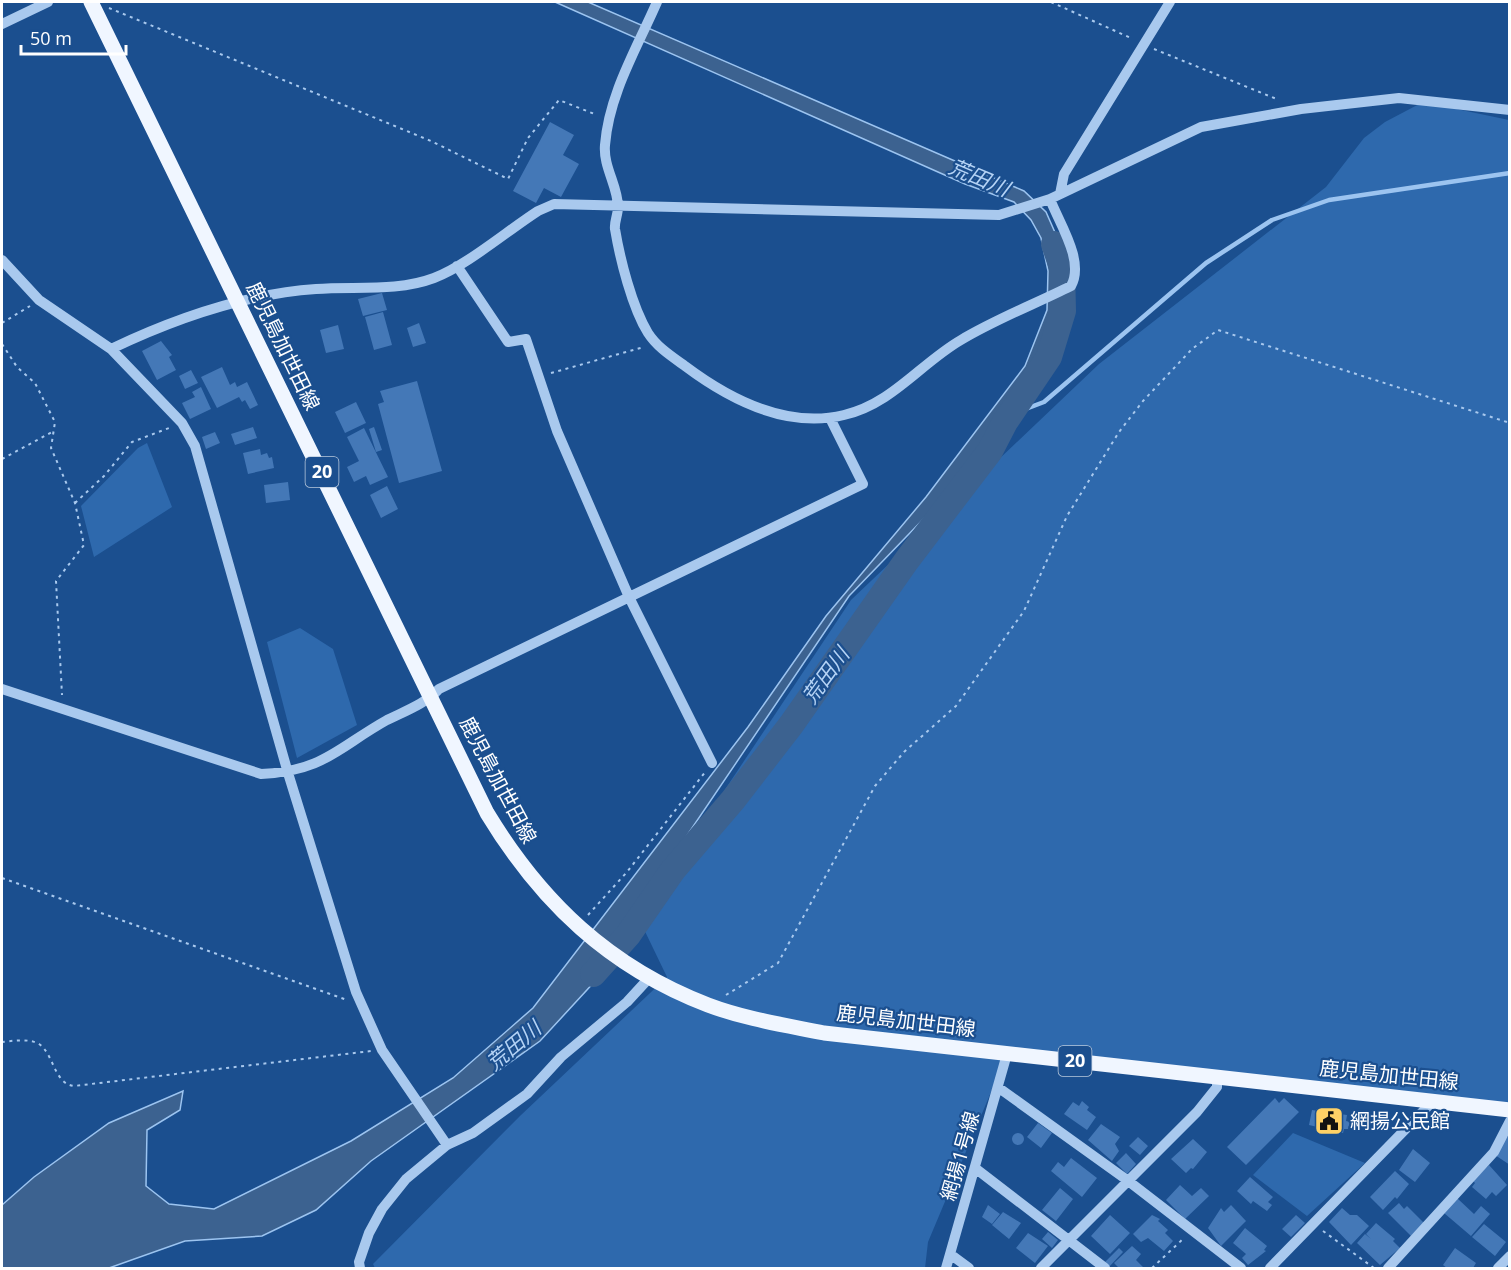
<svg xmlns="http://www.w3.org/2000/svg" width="1511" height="1270" font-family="'Open Sans','Noto Sans JP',sans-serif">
<rect width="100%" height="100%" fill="#1b4f8f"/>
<path fill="#2e69ad" d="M1423,102L1509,120V1104L1007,1054L928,1242L925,1268H375L373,1264L520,1116L667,977L639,919L851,600L1099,364L1326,187L1364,138L1385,122Z
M147,443L172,507L94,557L81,506L138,448Z
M300,628L333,649L357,725L297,758L267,642Z
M1293,1133L1365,1163L1307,1216L1253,1175Z"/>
<path fill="#3c6290" stroke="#9cc4f0" stroke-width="1.5" d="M555,2H588L1024,191L1046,212L1057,237L1064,264L1059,311L1031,375L937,505L849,596L642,902L597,979L540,1041L371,1161L316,1210L262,1236L185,1241L109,1268H2V1205L34,1177L109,1123L183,1091L180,1110L147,1130L146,1186L169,1204L214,1209L351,1141L453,1078L533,1008L748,727L826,616L926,497L1025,366L1047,310L1048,271L1041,238L1031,220L1014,202L965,184Z"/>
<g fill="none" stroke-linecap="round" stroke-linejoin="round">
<path stroke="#9cc4f0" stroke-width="4.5" d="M1012,414L1044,402L1206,263L1272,220L1329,200L1510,173"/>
<path stroke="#3c6290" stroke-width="26" d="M593,974L628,935L673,870L733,800L791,725L907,560L990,451L1005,422L1049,357L1063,311L1062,267L1054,244"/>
</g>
<path fill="#4478b7" d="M550,122L574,135L563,155L579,164L561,197L544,188L536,203L513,191Z
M382,293L387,310L363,316L358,299Z
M383,312L392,345L374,350L365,317Z
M419,323L426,343L413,347L407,328Z
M338,325L344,349L326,353L320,330Z
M161,341L172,355L169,357L176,370L157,380L142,351Z
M222,367L230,385L235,382L237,387L247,382L258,405L250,409L245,400L242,402L239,397L217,408L201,377Z
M191,370L198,383L185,389L179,376Z
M417,381L442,471L399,483L378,404L384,402L380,391Z
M201,387L211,409L190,419L182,403L195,397L192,392Z
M356,402L366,423L345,433L335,412Z
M253,427L257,438L235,445L231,434Z
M374,427L382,450L376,452L369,429Z
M364,428L388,477L370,485L366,476L354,482L347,467L359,461L347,437Z
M215,432L220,443L206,449L202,437Z
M260,449L261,455L267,453L269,458L272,457L274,468L248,474L243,453Z
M288,482L290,500L266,503L264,485Z
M387,486L398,509L381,518L370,495Z
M1275,1098L1279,1103L1284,1098L1299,1112L1246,1165L1227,1147Z
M1082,1101L1089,1107L1087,1110L1096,1117L1087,1130L1064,1114L1073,1102L1079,1106Z
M1312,1110L1347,1115L1346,1121L1350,1122L1348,1129H1344L1343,1133L1309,1125Z
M1038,1123L1052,1133L1041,1148L1027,1137Z
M1101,1124L1120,1137L1115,1144L1119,1151L1112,1161L1088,1140Z
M1012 1139a6 6 0 1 1 12 0a6 6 0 1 1-12 0Z
M1510,1133V1165L1495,1155Z
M1138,1137L1148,1146L1140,1155L1129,1146Z
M1193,1139L1207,1152L1193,1169L1191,1168L1186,1173L1171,1159Z
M1413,1149L1430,1163L1415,1182L1399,1170Z
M1126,1153L1136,1164L1127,1174L1116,1163Z
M1071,1158L1097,1178L1082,1197L1051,1171L1058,1162L1064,1167Z
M1489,1165L1507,1185L1496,1196L1492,1192L1486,1199L1472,1187L1475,1183L1473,1181Z
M1395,1171L1409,1184L1397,1199L1395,1197L1383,1210L1370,1197Z
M1250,1177L1273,1197L1268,1202L1272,1205L1267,1211L1253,1201L1251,1204L1237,1191Z
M1180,1185L1192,1196L1201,1188L1209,1196L1185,1219L1166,1200Z
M1060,1188L1073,1199L1056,1221L1042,1210Z
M1457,1198L1474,1214L1481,1206L1490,1214L1471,1236L1444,1213Z
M1399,1203L1404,1209L1407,1206L1424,1223L1411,1236L1388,1213Z
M988,1205L1000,1214L992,1224L982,1217Z
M1231,1205L1246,1221L1221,1246L1208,1228L1221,1208L1224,1212Z
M1342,1208L1350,1215H1357L1369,1226L1351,1245L1329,1222Z
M1003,1212L1021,1223L1009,1239L992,1225Z
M1110,1215L1130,1233L1110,1254L1091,1236Z
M1152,1215L1160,1219L1158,1221L1168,1230L1165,1233L1173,1241L1164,1251L1148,1238L1141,1242L1133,1234Z
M1296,1215L1305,1223L1291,1237L1282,1229Z
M1376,1223L1395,1239L1393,1241L1400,1248L1380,1265L1357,1243L1365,1234L1371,1239L1366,1234Z
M1484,1224L1506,1242L1495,1256L1472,1237Z
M1245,1228L1267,1246L1264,1250L1266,1251L1248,1265L1242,1258L1246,1254L1233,1243Z
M1048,1232L1058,1240L1052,1248L1042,1239Z
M1028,1233L1048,1246L1035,1263L1016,1248Z
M1132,1246L1141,1254L1136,1260L1143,1267L1119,1268L1114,1263Z
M1119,1248L1123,1252L1109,1267L1104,1263Z
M1455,1248L1476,1263L1473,1268H1447L1443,1265Z"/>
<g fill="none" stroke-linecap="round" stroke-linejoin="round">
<path stroke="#a9c9ee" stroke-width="2" stroke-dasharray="3 4.5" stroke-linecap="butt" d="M1051,2L1133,39
M109,8L431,141L508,179L528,138L559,100L597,115
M1154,49L1279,100
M2,323L30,306
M2,344L17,367L35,383L55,422L51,448L75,503L84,545L56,581L62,695
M551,373L644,347
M2,459L54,431
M75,503L104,476L132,442L169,428
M2,878L347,1000
M588,915L627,872L706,771
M726,995L778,963L875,786L904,752L956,706L1024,611L1067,516L1119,432L1143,401L1192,349L1218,330L1510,423
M2,1042C12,1041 29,1038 39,1044C54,1054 54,1084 74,1086L371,1051
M1323,1231L1374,1268
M1152,1268L1183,1239"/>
<path stroke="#a9c9ee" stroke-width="10" d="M657,2C637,48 609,94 605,145C603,167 618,186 618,207C618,215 614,222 615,229C620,259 632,307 648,333C657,347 671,356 685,366C729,399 787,429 844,415C892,404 921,363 961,340C996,319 1035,304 1071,286C1085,261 1059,223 1050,199
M2,24L48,2
M1060,194L1064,174L1170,2
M2,260L39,300L111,349L182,423L195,446L288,773L356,992L382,1050L447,1145
M457,266L508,342L526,339L557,431L629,597L712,763
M111,349C176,318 244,294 316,289C355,286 397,292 434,278C466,266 507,231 538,211L554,204L999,215L1050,199L1201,127L1301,109L1399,98L1510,110
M2,689L261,774C324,771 337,748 387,720C405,711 425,704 439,689L863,484L830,418
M999,1088L1127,1180L1241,1268
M975,1168L1105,1268
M950,1254L969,1268
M360,1268L359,1262L369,1233L382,1209L406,1179L447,1145L473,1133L527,1094L561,1057L627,1002L650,977
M946,1268L1007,1054
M1041,1268L1197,1112L1217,1087V1075
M1270,1268L1433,1101
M1388,1268L1494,1152L1510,1121
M1498,1268L1510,1256"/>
<path stroke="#f0f6ff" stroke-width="15" d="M91,2L487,813C541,902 609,967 708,1005C745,1019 785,1025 824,1033L1510,1110"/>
</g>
<defs>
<g id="civic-square" transform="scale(1.5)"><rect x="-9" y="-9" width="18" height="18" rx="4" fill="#ffd166" stroke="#1b4f8f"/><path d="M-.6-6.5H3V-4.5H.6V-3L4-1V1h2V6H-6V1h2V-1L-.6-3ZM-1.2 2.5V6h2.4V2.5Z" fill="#111"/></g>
</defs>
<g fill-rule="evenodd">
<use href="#civic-square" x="1329" y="1121"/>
</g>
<g text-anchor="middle" stroke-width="4.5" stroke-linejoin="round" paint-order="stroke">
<g fill="#1b4f8f" stroke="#bbcadd" stroke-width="1.5">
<rect x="305.5" y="457" width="33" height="30" rx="4.5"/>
<rect x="1058.5" y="1046" width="33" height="30" rx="4.5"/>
</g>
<g font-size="18" font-weight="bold" fill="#fff">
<text x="322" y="478">20</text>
<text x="1075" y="1067">20</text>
</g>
<g font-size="20" fill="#fff" stroke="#1b4f8f">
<text transform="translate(283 346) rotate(64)" y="7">鹿児島加世田線</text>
<text transform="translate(498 780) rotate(62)" y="7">鹿児島加世田線</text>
<text transform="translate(906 1021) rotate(7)" y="7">鹿児島加世田線</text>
<text transform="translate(1389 1075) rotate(6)" y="7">鹿児島加世田線</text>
<text transform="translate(960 1156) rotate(-74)" y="7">網揚1号線</text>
</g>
<g font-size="20" fill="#fff" stroke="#1b4f8f" text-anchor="start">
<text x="1350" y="1128">網揚公民館</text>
</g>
<g font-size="21" font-style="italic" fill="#b5d3f5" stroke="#1b4f8f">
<text transform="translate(979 178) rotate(23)" y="7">荒田川</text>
<text transform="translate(826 676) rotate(-54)" y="7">荒田川</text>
<text transform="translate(514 1046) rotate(-40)" y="7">荒田川</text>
</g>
</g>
<rect width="1511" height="1270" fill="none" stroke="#ffffff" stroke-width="6"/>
<path d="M21 45v9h105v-9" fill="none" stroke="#ffffff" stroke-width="3"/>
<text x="30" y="45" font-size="18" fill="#ffffff" stroke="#1b4f8f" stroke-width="4.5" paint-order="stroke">50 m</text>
</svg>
